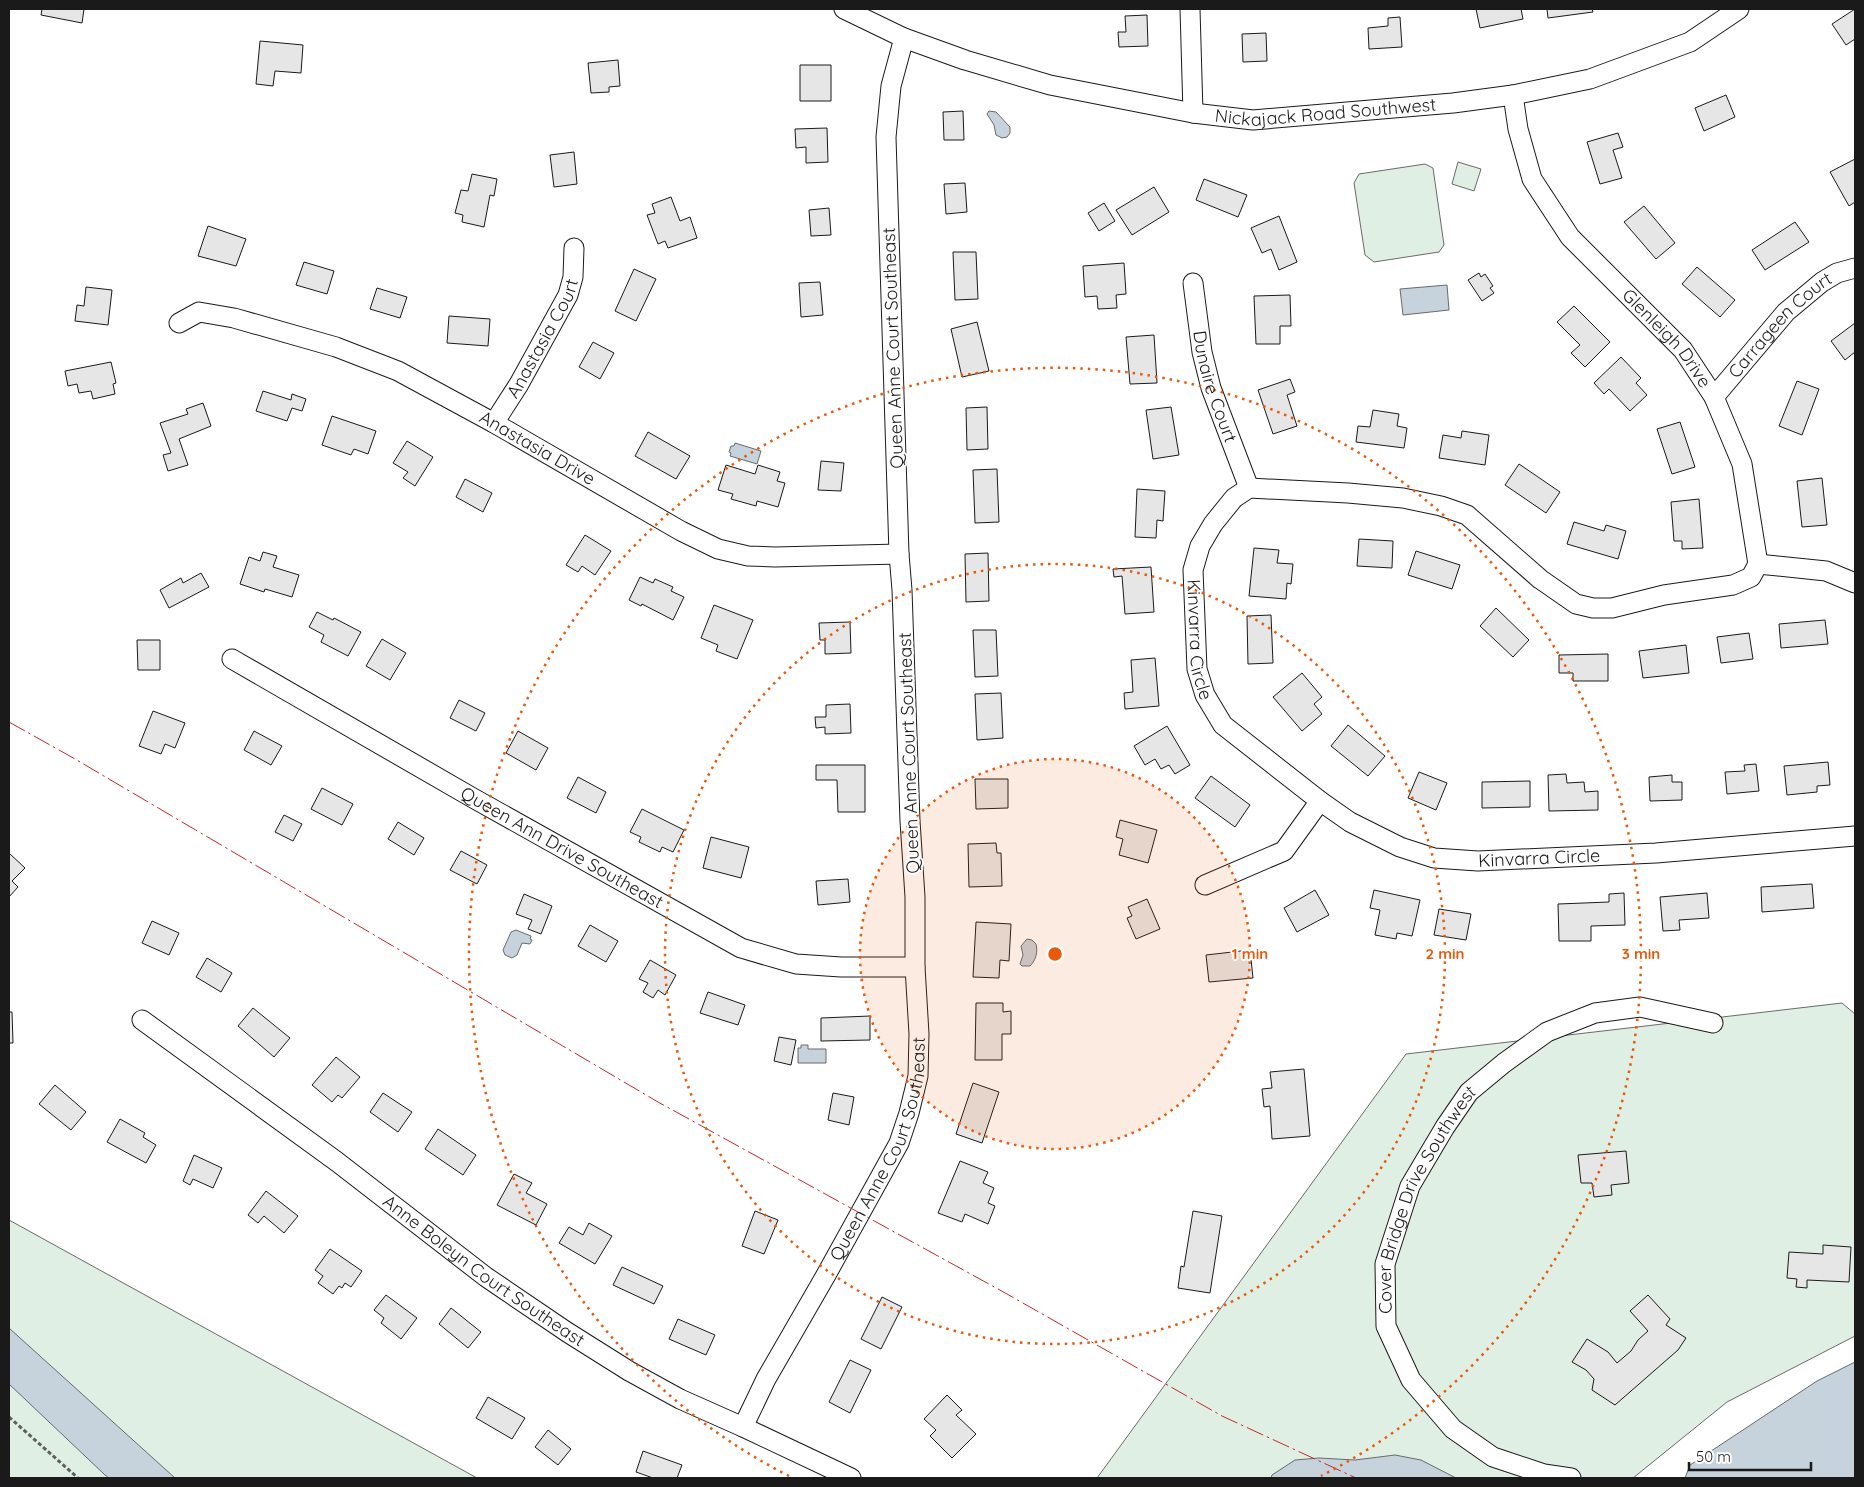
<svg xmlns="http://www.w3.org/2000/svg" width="1864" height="1487" font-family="Quicksand,sans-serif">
<rect width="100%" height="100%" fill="#fff"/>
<path fill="#e0efe3" stroke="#6a6a6a" d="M1458,162L1481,169L1474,191L1452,184Z
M1425,164L1433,168L1444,245L1439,252L1374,262L1365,255L1354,183L1359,174Z
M1842,1003L1855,1014V1336L1727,1402L1633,1478H1097L1406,1054Z
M9,1220L477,1478H9Z"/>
<path fill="#c6d2dc" stroke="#6a6a6a" d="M989,111L996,112L1010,127V133L1007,137L1002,138L996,135L994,125L987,114Z
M1447,285L1449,310L1403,315L1400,289Z
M735,443L761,451L757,464L730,456L731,453L729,452L731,446H734Z
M516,930L531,936L530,939L532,940L530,944L522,943L517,955L512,958L505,955L503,950L511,932Z
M1027,939L1032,940L1036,944C1038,952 1036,960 1030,966H1022L1020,964L1023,955L1021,946Z
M801,1045H808V1049H826V1063H798V1048H801Z
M9,1328L175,1478H109L105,1475L9,1384Z
M1855,1362V1478H1685L1690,1465L1817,1381Z
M1395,1455L1421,1460L1456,1478H1271L1272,1475L1295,1460L1319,1458L1355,1460Z"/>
<path fill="#e6e6e6" stroke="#1a1a1a" d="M42,9H84L82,23L41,15Z
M1476,9H1521L1523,19L1480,28Z
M1547,9H1592L1593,12L1548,18Z
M1855,9V39L1846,45L1832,24Z
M1147,15L1148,46L1119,47L1118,32H1126L1125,16Z
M1400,17L1402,47L1369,49L1368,28L1388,26V18Z
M1266,33L1267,61L1243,62L1242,34Z
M260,41L303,45L301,73L275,71L273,86L256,84Z
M618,60L620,86L609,87V92L591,93L588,63Z
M800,65H831V101H800Z
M1726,95L1735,117L1704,131L1695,108Z
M963,111L964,140H944L943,112Z
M827,128L828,162L806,163V147L796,148L795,129Z
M1618,133L1623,147L1613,150L1622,178L1600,184L1587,142Z
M574,152L577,184L554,187L550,155Z
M1855,159V202L1849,206L1830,172Z
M472,174L497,179L494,196L490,195L484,227L462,222L463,215L455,213L461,190L468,191Z
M1204,179L1247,195L1238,217L1196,200Z
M965,183L967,212L946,214L944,184Z
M1154,187L1169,212L1132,235L1116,210Z
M671,197L680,221L690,217L697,238L668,248L665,241L658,244L647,215L655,213L652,204Z
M1104,203L1115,221L1099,231L1088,213Z
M1644,206L1675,243L1656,259L1624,222Z
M829,208L831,235L811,236L809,210Z
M1279,216L1297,262L1279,270L1271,249L1262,253L1251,228Z
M1795,222L1809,242L1765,270L1752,250Z
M208,226L246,239L236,266L198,256Z
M953,252H976L978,299L955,300Z
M304,262L334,271L327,294L296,285Z
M1124,263L1126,294L1116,295L1117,308L1098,309L1097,296L1085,297L1083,266Z
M1697,267L1735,300L1720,317L1682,284Z
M634,269L656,279L636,321L615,311Z
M1479,273L1481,277L1485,274L1493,286L1490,288L1494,293L1482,301L1468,280Z
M820,282L823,315L801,317L799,283Z
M86,287L112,290L108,325L75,321L77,305L84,306Z
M377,288L407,297L400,318L370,309Z
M1290,295L1291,326H1280V344H1256L1254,296Z
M1574,306L1610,342L1585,367L1571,353L1580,345L1557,322Z
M449,316L490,319L488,346L447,343Z
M977,322L989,371L962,377L951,329Z
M1855,323V352L1845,360L1831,341Z
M1154,335L1157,383L1130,384L1126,337Z
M593,342L614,353L600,379L579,367Z
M1621,357L1641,378L1636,383L1647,395L1630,411L1609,389L1604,394L1594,383Z
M111,362L116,383L113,384L115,394L93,399L91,391L79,393L77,384L68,386L65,371Z
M1290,379L1295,392L1287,395L1297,426L1273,434L1258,390Z
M1797,381L1819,389L1802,435L1779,426Z
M263,391L291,400L292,394L306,399L302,411L292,408L287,421L256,411Z
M203,403L211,426L179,439L188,465L168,471L163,455L171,453L160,423L188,414L186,409Z
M987,407L988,449L967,450L966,408Z
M1171,407L1179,455L1153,459L1146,410Z
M1373,410L1399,414L1397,426L1407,428L1404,448L1356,442L1358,426L1370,427Z
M332,416L376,431L368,454L354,449L351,455L322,445Z
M1680,422L1695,467L1672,474L1657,429Z
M1462,431L1489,435L1485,465L1439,458L1443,435L1461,438Z
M648,432L690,456L676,479L635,456Z
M407,441L433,457L415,486L403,478L408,472L393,463Z
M821,461L844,463L841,491L818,490Z
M1519,464L1560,492L1546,513L1505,485Z
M726,465L755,474L758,465L780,472L777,481L785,483L778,507L757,501L756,506L731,499L733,494L718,490Z
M997,469L999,522L975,523L973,470Z
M1822,478L1827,525L1802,527L1797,481Z
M465,479L492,493L483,512L456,497Z
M1137,489L1165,491L1163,521L1157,520L1156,538L1135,537Z
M1699,499L1703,548L1682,549V541H1674L1671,502Z
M1574,522L1604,531L1606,525L1626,531L1618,559L1567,544Z
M585,535L611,551L595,575L582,566L578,572L566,565Z
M1359,539L1393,541L1392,568L1357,566Z
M1254,548L1279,550L1277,563L1293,564L1291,584L1287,583L1286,599L1249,596Z
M1416,551L1460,565L1452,589L1408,575Z
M263,552L277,556L273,567L299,575L292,597L265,589L264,592L240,584L249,557L260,561Z
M988,553L989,601L966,602L965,554Z
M1151,567L1154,612L1125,614L1122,576L1114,577L1113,569Z
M201,573L209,587L169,608L160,590L181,578L183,583Z
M640,577L653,583L655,579L673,587L671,591L684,597L673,620L642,604L641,606L629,600Z
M714,605L753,620L737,659L716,651L718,645L701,638Z
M1496,608L1529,640L1513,657L1480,626Z
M317,612L333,620L334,618L361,632L348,656L321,642L324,635L309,627Z
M1271,615L1273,663L1248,664L1247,616Z
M1825,620L1828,644L1781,648L1779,624Z
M850,622L851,653L825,654V640H820L819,623Z
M973,630H996L998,676L975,677Z
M1749,633L1753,659L1721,663L1717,637Z
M382,639L406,653L390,680L366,666Z
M137,640H160V670H138Z
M1686,645L1689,673L1643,678L1639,651Z
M1608,654V681H1573V673H1559V655Z
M1155,658L1159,706L1125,709L1124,693L1133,692L1131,660Z
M1302,673L1322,697L1314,704L1322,714L1302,731L1273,697Z
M1001,693L1003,738L977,740L975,694Z
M459,700L485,713L476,731L450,718Z
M850,704L851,733L825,734V727L816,728L815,717H826V705Z
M153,711L185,723L175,748L165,744L161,754L139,746Z
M1348,725L1385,756L1368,776L1331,746Z
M1167,726L1190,765L1175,774L1169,765L1161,769L1155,759L1145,765L1134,746Z
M254,731L282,746L271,765L244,750Z
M518,731L548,748L536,770L506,753Z
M1828,762L1830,785L1817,786V792L1787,795L1784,766Z
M1756,764L1759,791L1727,794L1725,772L1745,771L1744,765Z
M816,765H865V812H838L837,780H816Z
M1419,772L1447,783L1436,810L1408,798Z
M1566,774L1567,783L1584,782L1585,792L1598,791V810L1549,811L1548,775Z
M1672,775V782H1682V800L1650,801L1649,777Z
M1211,776L1250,805L1235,827L1195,798Z
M578,777L606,792L596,813L567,798Z
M975,779H1008V808L976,809Z
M1530,781V807L1482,808V782Z
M322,788L353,804L342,825L311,809Z
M642,809L684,830L673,852L662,847L660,852L639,842L641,837L630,832Z
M284,815L302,824L293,841L275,832Z
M1120,820L1157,830L1148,863L1119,855L1123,839L1116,837Z
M398,822L424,838L414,855L388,839Z
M711,837L749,847L741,878L703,868Z
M996,843L997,853H1001L1002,886L969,887L968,844Z
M461,851L487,865L477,884L450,870Z
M9,853L25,868L12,881L18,887L9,897Z
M848,879L850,902L818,905L816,881Z
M1812,884L1814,908L1762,912L1761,887Z
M1315,890L1329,915L1297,932L1284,908Z
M1374,890L1420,900L1412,936L1397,933L1396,939L1375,935L1380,910L1370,908Z
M1624,893L1625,925L1591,926V941H1559L1558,904L1609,902V894Z
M1707,893L1709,918L1679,920L1680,930L1663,931L1660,897Z
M524,894L552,906L541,934L528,929L532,920L516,914Z
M1147,899L1160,929L1136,939L1127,918L1132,916L1128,907Z
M1439,909L1471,914L1466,940L1434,935Z
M152,921L179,933L169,955L142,943Z
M976,922L1011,924L1009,961L1000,960L999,978L973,977Z
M590,925L618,941L606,962L578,946Z
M1250,950L1253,978L1209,982L1206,955Z
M207,958L232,973L221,992L196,977Z
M650,960L676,975L665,995L658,990L653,998L643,992L648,983L639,979Z
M708,992L745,1005L738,1025L700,1013Z
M976,1003H1003V1012L1011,1011V1034H1002V1060H975Z
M253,1008L290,1038L274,1057L238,1026Z
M9,1012H12L13,1043H9Z
M870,1016V1040L821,1041V1018Z
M779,1037L796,1040L791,1065L774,1061Z
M336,1057L360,1077L342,1098L338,1095L332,1102L312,1085Z
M1304,1069L1310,1136L1272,1139L1270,1106L1264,1107L1262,1089L1272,1088L1270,1072Z
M973,1083L999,1092L982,1143L956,1134Z
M55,1085L86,1112L71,1130L39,1104Z
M383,1093L412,1112L398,1132L370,1112Z
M833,1093L854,1097L849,1125L828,1120Z
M120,1119L145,1133L143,1137L156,1145L146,1163L107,1142Z
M438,1129L476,1155L463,1175L425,1149Z
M1626,1151L1629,1183L1611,1185L1612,1195L1594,1197L1592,1183H1581L1578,1155Z
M194,1155L222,1168L213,1188L193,1179L190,1185L183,1181Z
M960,1161L988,1172L983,1183L994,1188L988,1203L995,1206L988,1224L965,1214L962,1222L938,1213Z
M514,1174L532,1183L526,1193L547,1204L536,1225L497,1205Z
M266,1191L298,1216L284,1233L264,1216L258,1223L248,1215Z
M755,1211L778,1220L764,1254L742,1246Z
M1193,1211L1222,1216L1210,1293L1178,1288L1181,1266L1184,1267Z
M589,1223L612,1236L595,1264L559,1243L569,1227L583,1235Z
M1823,1245L1851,1247L1849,1282L1807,1280V1288L1796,1287L1797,1279L1787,1278L1789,1252L1823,1254Z
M330,1249L362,1271L351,1287L345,1283L342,1288L339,1286L333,1294L318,1283L323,1276L315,1270Z
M622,1267L663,1286L654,1304L613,1285Z
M386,1295L417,1318L401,1339L381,1323L384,1318L374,1310Z
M1648,1295L1670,1319L1666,1325L1686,1338L1678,1350L1615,1405L1592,1390L1594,1379L1586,1370L1572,1362L1587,1339L1608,1352L1617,1363L1631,1351L1638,1340L1648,1331L1630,1311Z
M882,1297L902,1307L881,1349L861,1339Z
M451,1308L481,1332L468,1348L439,1324Z
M678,1319L715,1335L706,1355L669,1339Z
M850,1360L871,1370L850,1413L829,1402Z
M947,1395L962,1410L956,1415L976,1434L952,1458L930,1436L936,1430L924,1419Z
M488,1397L525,1418L512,1439L476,1418Z
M548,1430L571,1449L558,1465L535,1447Z
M643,1451L682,1465L677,1478H653L636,1472Z"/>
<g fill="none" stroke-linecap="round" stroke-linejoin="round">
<g stroke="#1a1a1a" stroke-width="21">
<g id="minor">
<path id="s1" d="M844,9L904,38L965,60L1050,85L1193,113L1253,120L1453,103L1513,95L1590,79L1690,42L1739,9"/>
<path d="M1190,9L1193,113"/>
<path id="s2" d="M1513,95L1518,129L1532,179L1570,237L1683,350L1714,397L1742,464L1758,564"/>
<path id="s3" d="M1193,283L1202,352L1211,388L1249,488"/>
<path id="s4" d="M179,323L199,312L234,318L336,347L398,371L494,423L681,531L718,549L748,556L775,557L899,554"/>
<path id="s5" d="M1714,397L1786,312L1822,282L1837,273L1855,268"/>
<path id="s6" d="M494,423L519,384L568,295L573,277L574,248"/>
<path id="s7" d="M1758,564L1751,577L1733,585L1664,595L1612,608H1593L1576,604L1540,579L1467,515L1441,506L1403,498L1348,493L1249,488L1234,498L1213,524L1200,546L1193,570L1197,669L1205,695L1223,725L1320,801L1350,822L1400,847L1434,858L1478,861L1656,853L1855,836"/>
<path d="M1758,564L1826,571L1855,583"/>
<path id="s8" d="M232,659L473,798L741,948L796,964L841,967H915"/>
<path d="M1205,885L1284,851L1320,801"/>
<path id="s9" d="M142,1020L336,1161L486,1277L567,1332L629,1371L680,1399L743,1427L851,1478"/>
<path id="s10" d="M743,1427L766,1379L826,1275L899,1143L909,1113L918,1076L919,1034L915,967V897L910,821L902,590L899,554L886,137L891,86L904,38"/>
<path id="s11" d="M1571,1478L1544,1474L1493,1457L1453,1429L1411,1380L1386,1326L1385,1264L1410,1186L1445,1127L1469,1092L1504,1063L1547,1032L1595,1013L1640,1007L1713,1023"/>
</g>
</g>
<path stroke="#5f5f5f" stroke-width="3" stroke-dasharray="4 2.5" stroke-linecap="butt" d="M9,1417L78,1478"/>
<use href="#minor" stroke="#fff" stroke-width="19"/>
<path stroke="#c62828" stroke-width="1" stroke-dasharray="18 4 2.5 4" stroke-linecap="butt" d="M9,722L75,759L658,1102L1007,1294L1222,1416L1356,1478"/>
</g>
<circle cx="1055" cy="954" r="195" fill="#e8590c" fill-opacity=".12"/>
<g fill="none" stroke="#e8590c" stroke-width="2.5" stroke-dasharray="2.5 5">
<circle cx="1055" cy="954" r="195"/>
<circle cx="1055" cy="954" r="390"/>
<path d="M789 1476A586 586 0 1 1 1321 1476"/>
</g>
<g text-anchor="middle" stroke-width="4" stroke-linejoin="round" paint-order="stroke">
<g font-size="18" fill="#1a1a1a" stroke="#fff">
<text dy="6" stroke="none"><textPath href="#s1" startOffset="499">Nickajack Road Southwest</textPath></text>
<text dy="6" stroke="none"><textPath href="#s5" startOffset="98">Carrageen Court</textPath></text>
<text dy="6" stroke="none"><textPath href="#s6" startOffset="98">Anastasia Court</textPath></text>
<text dy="6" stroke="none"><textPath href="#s2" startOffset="296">Glenleigh Drive</textPath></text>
<text transform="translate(893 348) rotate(-92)" y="6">Queen Anne Court Southeast</text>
<text dy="6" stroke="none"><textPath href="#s3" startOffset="106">Dunaire Court</textPath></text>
<text dy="6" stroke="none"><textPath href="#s4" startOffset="390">Anastasia Drive</textPath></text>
<text dy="6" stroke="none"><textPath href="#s7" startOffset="728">Kinvarra Circle</textPath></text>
<text transform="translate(909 753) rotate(-92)" y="6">Queen Anne Court Southeast</text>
<text dy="6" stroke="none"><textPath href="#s8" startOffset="380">Queen Ann Drive Southeast</textPath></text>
<text dy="6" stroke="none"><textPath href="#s7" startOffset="1176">Kinvarra Circle</textPath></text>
<text dy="6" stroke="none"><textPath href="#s10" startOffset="312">Queen Anne Court Southeast</textPath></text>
<text dy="6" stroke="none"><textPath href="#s11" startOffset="390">Cover Bridge Drive Southwest</textPath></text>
<text dy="6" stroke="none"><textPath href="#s9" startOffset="424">Anne Boleyn Court Southeast</textPath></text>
</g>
</g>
<circle cx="1055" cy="954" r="8" fill="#e8590c" stroke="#fff" stroke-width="2.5"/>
<g font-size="15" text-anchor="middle" font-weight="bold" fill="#e8590c" stroke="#fff" stroke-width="4" stroke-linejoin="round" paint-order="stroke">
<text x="1250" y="959">1 min</text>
<text x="1445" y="959">2 min</text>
<text x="1641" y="959">3 min</text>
</g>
<rect width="1864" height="1487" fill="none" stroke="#1a1a1a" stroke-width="20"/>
<path d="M1689 1462v8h122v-8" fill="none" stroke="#1a1a1a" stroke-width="2.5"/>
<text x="1696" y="1462" font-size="15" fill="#1a1a1a" stroke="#ffffff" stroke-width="4" paint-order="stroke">50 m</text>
</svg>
